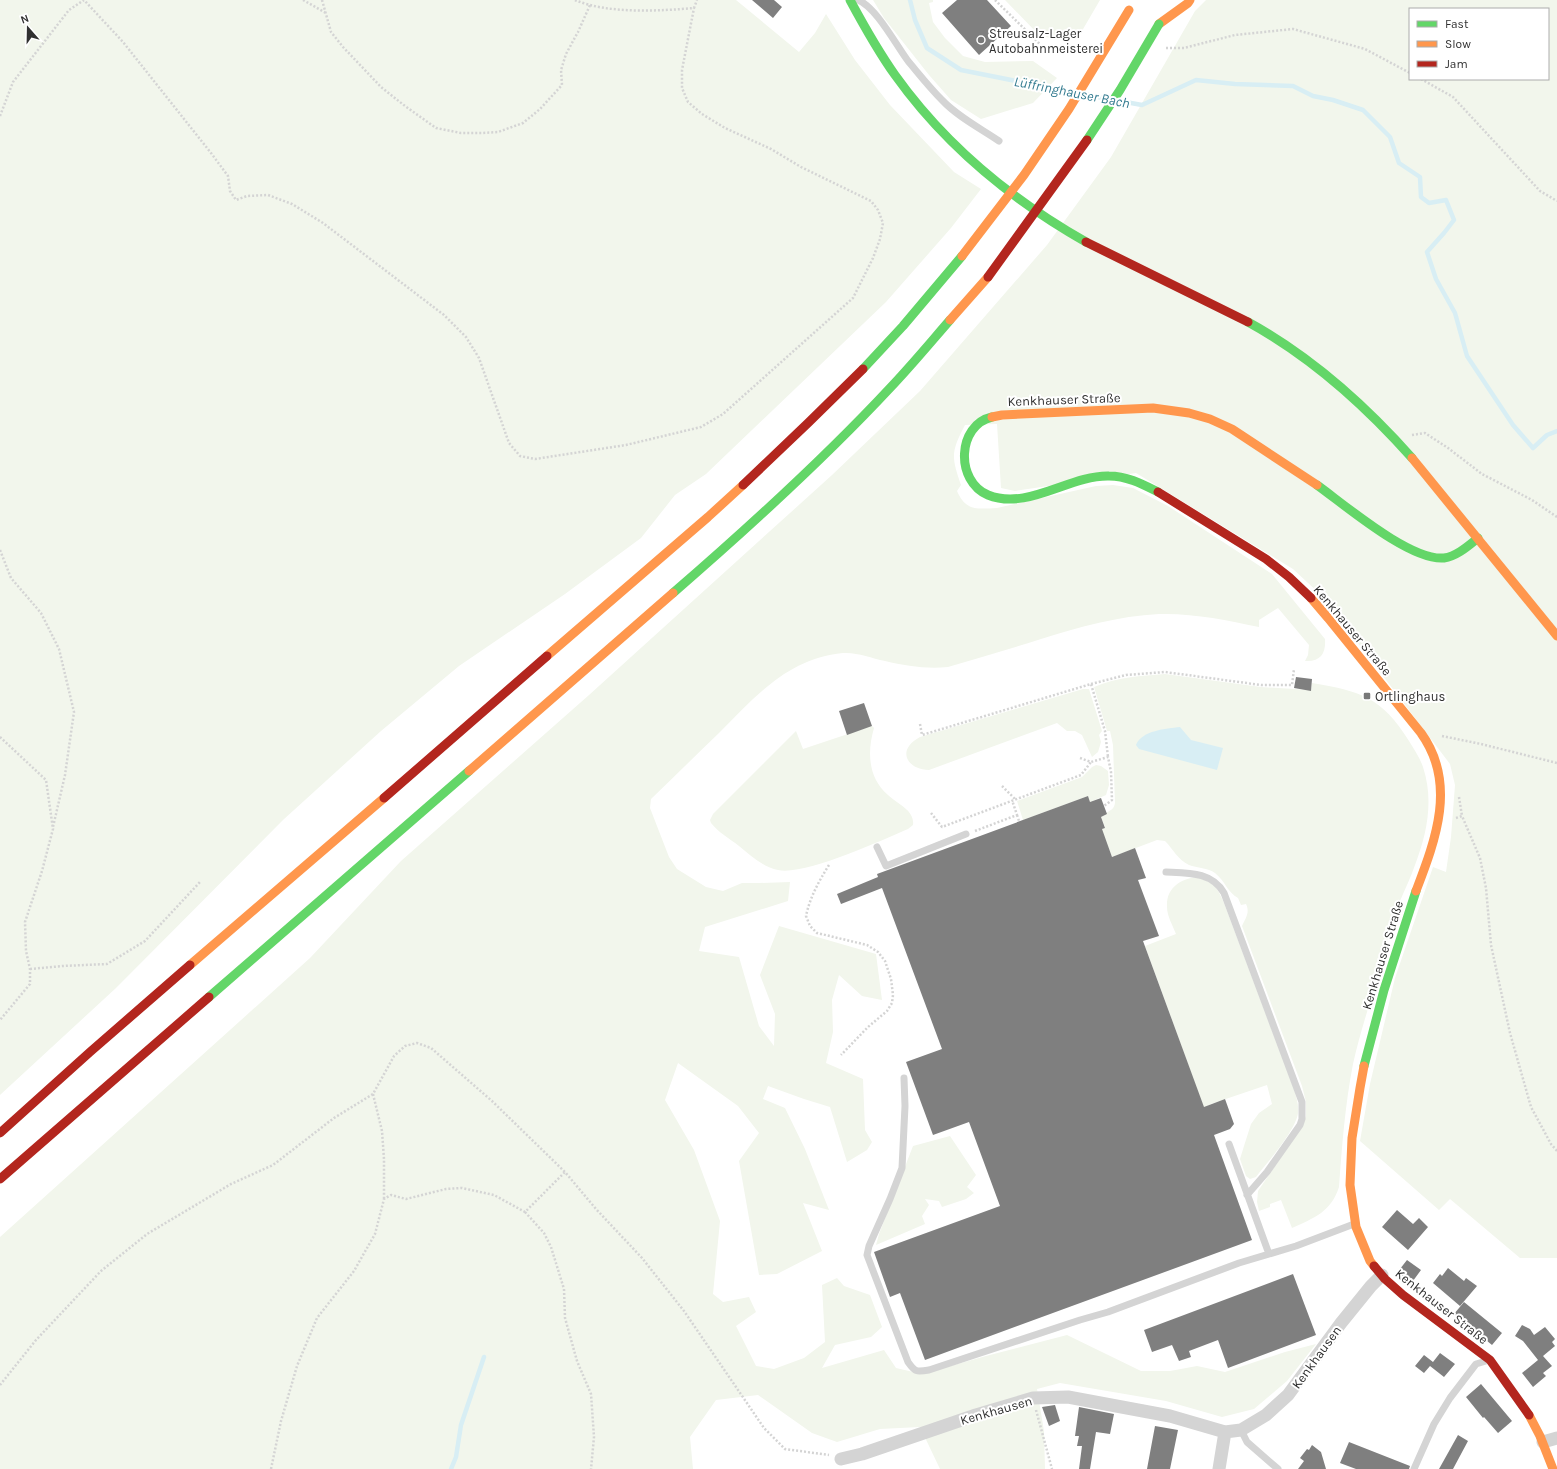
<svg xmlns="http://www.w3.org/2000/svg" width="1557" height="1469" font-family="Karla,sans-serif">
<rect width="100%" height="100%" fill="#fff"/>
<path fill="#f2f6ec" fill-rule="evenodd" d="M0,0H736L799,52L815,33L826,14L855,60L890,105L954,172L981,189L951,228L886,302L706,474L675,495L641,538L565,594L459,666L381,731L283,820L116,988L0,1095Z
M873,0H933V2L929,3L933,22L945,38L963,56L985,62L1033,61L1057,78L1033,103L981,119L951,100L929,75L884,18Z
M1005,0H1100L1079,36L1054,40L1037,33Z
M1206,0H1557V1258H1520L1450,1199L1439,1210L1360,1141L1370,1084L1395,978L1433,867L1446,872L1451,837L1455,785L1450,764L1322,596L1293,569L1136,473L1015,491L1001,488L997,424L965,425C951,452 951,456 961,485L957,491C966,511 976,509 997,508L1096,486L1113,485L1133,488L1168,506L1272,574L1325,639C1326,653 1321,662 1305,661L1308,655L1309,645L1278,608L1259,620V627C1226,620 1193,613 1159,614C1118,616 1080,627 1041,639C1010,649 979,658 948,667C926,669 906,666 885,661C871,658 857,652 843,653C788,658 755,697 719,733C696,755 674,777 651,799L650,808L669,857L677,869L706,887L723,891L742,883H759L790,882L788,901L705,927L699,951L739,957L759,1026L774,1046L775,1014L760,975L779,926L876,954L882,1000L862,996L839,975L832,1000L833,1032L826,1063L863,1079L865,1130L872,1142L867,1150L847,1162L830,1107L804,1099L768,1086L763,1099L785,1108L805,1149L829,1210L803,1203L822,1251L777,1274L759,1275L739,1161L759,1133L738,1106L678,1063L665,1100L694,1150L720,1221L713,1294L723,1302L749,1297L756,1312L736,1326L756,1366L774,1369L804,1358L825,1342L822,1285L837,1278L844,1286L870,1295L882,1327L871,1337L835,1345L822,1368L884,1350L896,1368L922,1374L986,1356L1067,1335L1141,1371H1170L1197,1366L1225,1372L1285,1352L1316,1344L1287,1381L1254,1409L1222,1417L1166,1401L1060,1383L1037,1389L1044,1431L1045,1469H940L920,1427L880,1429L837,1442L812,1433L758,1395L716,1400L690,1437L693,1469H0V1237L310,958L401,861L589,695L832,475L920,391L1047,245L1111,157L1195,11ZM1410,9H1548V79H1410Z
M1165,674L1261,687L1311,690L1312,683C1360,691 1382,697 1409,741C1414,749 1420,758 1423,767C1434,800 1427,834 1415,865C1411,877 1405,889 1400,901C1391,928 1383,955 1376,982C1368,1009 1359,1037 1353,1064C1345,1105 1342,1146 1339,1187C1331,1212 1314,1218 1292,1228L1281,1200L1270,1204V1207L1259,1211L1257,1202L1258,1191L1299,1131L1306,1116V1102L1302,1086L1242,926C1246,918 1250,912 1246,904L1241,905L1238,898C1228,893 1225,881 1215,873C1208,868 1197,868 1189,865C1178,860 1173,849 1165,841L1157,840L1112,857L1101,829L1105,827L1101,817L1107,814L1106,813C1111,810 1114,809 1115,803L1113,745L1110,731H1107L1094,687C1117,677 1141,676 1165,674Z
M1083,689H1089L1102,731L1099,735L1101,742L1098,752L1092,757L1082,735L1075,731H1067L1057,723L929,770C905,769 897,749 920,737Z
M872,726L874,728C867,752 868,778 888,795C897,804 915,810 913,825L908,829C880,841 804,876 778,870C763,867 750,855 739,846C730,839 718,832 711,823L710,820L713,814L796,731L803,749Z
M1096,765L1101,766L1108,771L1109,785L1106,795L1090,802L1088,796L1023,820L1017,801L1082,777L1092,767Z
M1197,877C1215,884 1216,885 1224,903L1294,1089C1296,1097 1299,1104 1298,1113C1296,1130 1267,1163 1256,1177L1250,1179L1246,1176L1240,1159L1244,1146L1251,1124L1259,1113L1272,1104L1267,1085L1211,1104L1204,1108L1145,946L1176,934C1173,926 1167,916 1167,907C1166,888 1180,879 1197,877Z
M950,1136L976,1175L967,1187L974,1193L966,1199L942,1207L939,1201L925,1199L929,1205L922,1216L925,1224L876,1245L879,1234L913,1146Z"/>
<path fill="#d8eef4" d="M1180,727L1191,740L1223,748L1217,770L1139,749L1136,745C1142,730 1166,729 1180,727Z"/>
<g fill="none" stroke-linecap="round" stroke-linejoin="round">
<path stroke="#d8eef4" stroke-width="4.5" d="M910,0L915,20L927,48L961,70L1071,92
M1085,94L1107,99
M1120,101L1142,105L1196,80L1235,84L1293,86L1313,96L1333,100L1363,110L1390,137L1399,163L1420,177L1421,197L1429,203L1446,200L1454,220L1444,233L1427,252L1436,279L1455,313L1467,356L1513,425L1533,448L1547,435L1557,431
M451,1469L456,1457L461,1425L484,1357"/>
</g>
<path fill="#7f7f7f" d="M752,0H774L782,7L773,18Z
M957,0H987L1011,26L979,55L942,13Z
M1296,677L1312,679L1311,691L1294,688Z
M864,703L872,726L847,735L839,711Z
M1088,796L1090,802L1101,798L1107,814L1101,817L1105,828L1102,829L1112,857L1135,848L1146,878L1138,880L1159,936L1143,941L1204,1107L1225,1099L1234,1124L1230,1129L1214,1135L1252,1240L925,1360L900,1293L890,1297L874,1252L1000,1206L969,1122L933,1135L906,1062L942,1049L882,888L841,904L837,894L878,877L877,874Z
M1397,1210L1413,1224L1419,1218L1428,1227L1408,1250L1382,1227Z
M1407,1260L1421,1270L1410,1285L1396,1274Z
M1448,1268L1464,1281L1466,1278L1477,1286L1460,1306L1433,1283L1440,1274L1442,1276Z
M1293,1274L1316,1335L1228,1368L1218,1340L1189,1351L1191,1357L1179,1361L1172,1345L1152,1352L1144,1330Z
M1464,1302L1502,1333L1492,1345L1454,1314Z
M1522,1325L1530,1329L1534,1335L1545,1327L1555,1339L1552,1342L1555,1346L1543,1356L1552,1366L1543,1373L1546,1376L1533,1387L1522,1373L1538,1360L1523,1341L1515,1336Z
M1440,1353L1455,1364L1444,1377L1430,1366L1424,1373L1415,1366L1424,1355L1433,1362Z
M1481,1384L1512,1421L1498,1433L1484,1417L1483,1418L1466,1397Z
M1055,1405L1060,1421L1049,1426L1042,1407Z
M1079,1407L1114,1414L1110,1434L1096,1432L1090,1469H1079L1082,1446H1077L1079,1436H1075Z
M1155,1426L1178,1430L1170,1469H1147Z
M1458,1435L1468,1441L1453,1469H1439Z
M1349,1442L1410,1466L1409,1469H1356L1340,1463Z
M1312,1445L1321,1452L1326,1469H1298L1304,1461L1300,1458L1307,1449L1309,1450Z"/>
<g fill="none" stroke-linecap="round" stroke-linejoin="round">
<path stroke="#d4d4d4" stroke-width="2.5" stroke-dasharray="2 2" stroke-linecap="butt" d="M303,0L326,13
M322,0L331,32L343,47L381,87L405,106L436,128L461,133H482L498,132L523,123L540,109L562,85L561,70L566,54L578,32L590,5
M575,0C607,14 660,11 694,8L697,0
M995,0L1048,52L1083,51
M1166,48H1184L1235,35L1293,29L1365,49L1410,73
M1421,79L1453,97L1540,191L1557,201
M0,116L13,82L69,10L84,0L123,42L211,153L228,176L230,191L236,200L247,196L268,195L292,204L323,223L444,315L466,337L479,358L509,443L520,456L535,459L626,445L701,427L723,414L853,298L873,258L880,239L883,223L878,210L871,201L801,167L771,149L725,128L702,114L688,102L682,88V70L694,8
M1412,435L1425,433L1448,448L1482,474L1532,500L1557,517
M0,550L11,578L41,613L59,649L74,712L65,775L53,827
M1091,684L1126,675L1165,672L1261,685H1292L1294,669
M920,724L922,735L1091,684L1105,731L1108,757
M1442,736L1481,744L1557,763
M0,737L46,780L53,829L42,871L25,922L26,951L30,969V984L0,1020
M1080,758L1091,762L1108,757L1111,772L1112,800L1104,806
M1002,786L1015,799
M1459,797L1462,816
M931,813L942,827L1081,775L1091,762
M1017,815L1019,821
M1456,818L1462,816L1480,858L1486,888L1491,945L1510,1033L1531,1107L1551,1144L1557,1151
M975,831L1017,815L1012,800
M829,865C819,881 810,897 806,916L810,926L817,933L867,945L878,952L885,961L891,979L893,995L892,1003L887,1011L868,1027L841,1055
M30,969L63,966L107,964L145,941L200,882
M373,1094L382,1131L384,1159V1199
M525,1212L544,1233L551,1247L564,1289L565,1318L577,1361L591,1394L594,1437L591,1469
M0,1385L36,1340L101,1271L147,1234L231,1184L273,1165L334,1118L373,1094L394,1056L405,1046L417,1043L431,1048L492,1101L565,1172L596,1209L642,1258L684,1311L764,1428L785,1449L829,1455
M1036,1410L1052,1469
M271,1469L281,1421L297,1366L317,1318L354,1271L375,1234L384,1199L391,1195L406,1199L446,1189L462,1188L494,1195L525,1212L565,1172"/>
<path stroke="#d4d4d4" stroke-width="7" d="M858,0C876,7 896,45 908,61C919,74 930,88 942,100C958,117 980,128 999,141
M877,847L886,866L966,834
M1166,872C1189,873 1212,872 1224,893L1302,1102V1119L1300,1125L1267,1172L1247,1195
M904,1078L905,1106L902,1168L890,1199L869,1246L867,1255L908,1362C915,1372 916,1372 929,1370L1080,1320L1108,1312L1239,1263L1296,1246L1354,1224
M1229,1144L1269,1254
M1241,1430L1247,1442L1278,1469
M1414,1469L1434,1424L1450,1398L1476,1364L1486,1361"/>
<path stroke="#d4d4d4" stroke-width="13" d="M1543,1442L1557,1438
M841,1459L862,1454L976,1415L1033,1398L1068,1397L1170,1416L1225,1432L1241,1430L1266,1415L1288,1395L1341,1323L1371,1286L1382,1275
M1219,1469L1225,1432"/>
<path stroke="#63d668" stroke-width="9" d="M850,0C864,26 878,51 895,75C945,145 1012,200 1086,242
M1248,322C1310,356 1365,405 1412,458
M863,369L903,326L962,256
M992,417C957,425 955,481 988,495C1028,511 1069,475 1109,476C1127,476 1142,484 1158,492
M1317,485C1345,505 1410,561 1444,558C1457,556 1468,546 1478,538
M673,593C748,528 822,461 890,388C911,366 930,343 950,320
M209,997L469,771
M1364,1066L1384,990L1416,891"/>
<path stroke="#ff974d" stroke-width="9" d="M1159,24L1188,3L1190,0
M950,320L988,277
M992,417L1002,415L1153,408L1189,413L1210,419L1232,429L1317,485
M1412,458L1557,636
M1311,598L1328,618L1421,733C1457,783 1436,839 1416,891
M547,656L708,517L743,485
M469,771L673,593
M190,965L384,798
M1364,1066L1360,1088L1352,1138L1350,1185L1356,1227L1370,1261L1374,1266
M1529,1415L1540,1436L1553,1469"/>
<path stroke="#b3261e" stroke-width="9" d="M1086,242L1248,322
M743,485L808,423L863,369
M1158,492L1266,559L1289,577L1311,598
M384,798L547,656
M0,1133L90,1052L190,965
M0,1179L209,997
M1374,1266L1385,1279L1403,1295L1490,1360L1529,1415"/>
<path stroke="#63d668" stroke-width="9" d="M1087,140L1120,90L1159,24"/>
<path stroke="#ff974d" stroke-width="9" d="M962,256L1024,175L1069,109L1129,10"/>
<path stroke="#b3261e" stroke-width="9" d="M988,277L1087,140"/>
</g>
<g fill="#787878" stroke="#fff" stroke-width="1.5">
<circle cx="981" cy="40" r="4"/>
<rect x="1363" y="692" width="8" height="8" rx="2"/>
</g>
<g text-anchor="middle" stroke-width="4" stroke-linejoin="round" paint-order="stroke">
<g font-size="13" fill="#303030" stroke="#fff" text-anchor="start">
<text x="989" y="38">Streusalz-Lager<tspan x="989" dy="15">Autobahnmeisterei</tspan></text>
<text x="1375" y="701">Ortlinghaus</text>
</g>
<g font-size="13" fill="#303030" stroke="#fff">
<text transform="translate(1064 399) rotate(-2)" y="5">Kenkhauser Straße</text>
<text transform="translate(1353 630) rotate(50)" y="5">Kenkhauser Straße</text>
<text transform="translate(1382 955) rotate(-73)" y="5">Kenkhauser Straße</text>
<text transform="translate(1442 1306) rotate(38)" y="5">Kenkhauser Straße</text>
<text transform="translate(1316 1357) rotate(-54)" y="5">Kenkhausen</text>
<text transform="translate(996 1410) rotate(-16)" y="5">Kenkhausen</text>
</g>
<g font-size="14" font-style="italic" fill="#357c91" stroke="#fff">
<text transform="translate(1072 92) rotate(11)" y="5">Lüffringhauser Bach</text>
</g>
</g>
<rect x="1409" y="8" width="140" height="72" fill="#ffffff" stroke="#acacac"/>
<rect x="1417" y="21" width="20" height="6" fill="#63d668" stroke="#acacac"/>
<text x="1445" y="28" font-size="12" fill="#303030">Fast</text>
<rect x="1417" y="41" width="20" height="6" fill="#ff974d" stroke="#acacac"/>
<text x="1445" y="48" font-size="12" fill="#303030">Slow</text>
<rect x="1417" y="61" width="20" height="6" fill="#b3261e" stroke="#acacac"/>
<text x="1445" y="68" font-size="12" fill="#303030">Jam</text>
<g transform="translate(28 28) rotate(340)" stroke="#ffffff" stroke-width="3" paint-order="stroke">
<path d="M0-3L7 15L0 10L-7 15Z" fill="#303030"/>
<text y="-6" font-size="11" font-weight="bold" text-anchor="middle" fill="#303030">N</text>
</g>
</svg>
